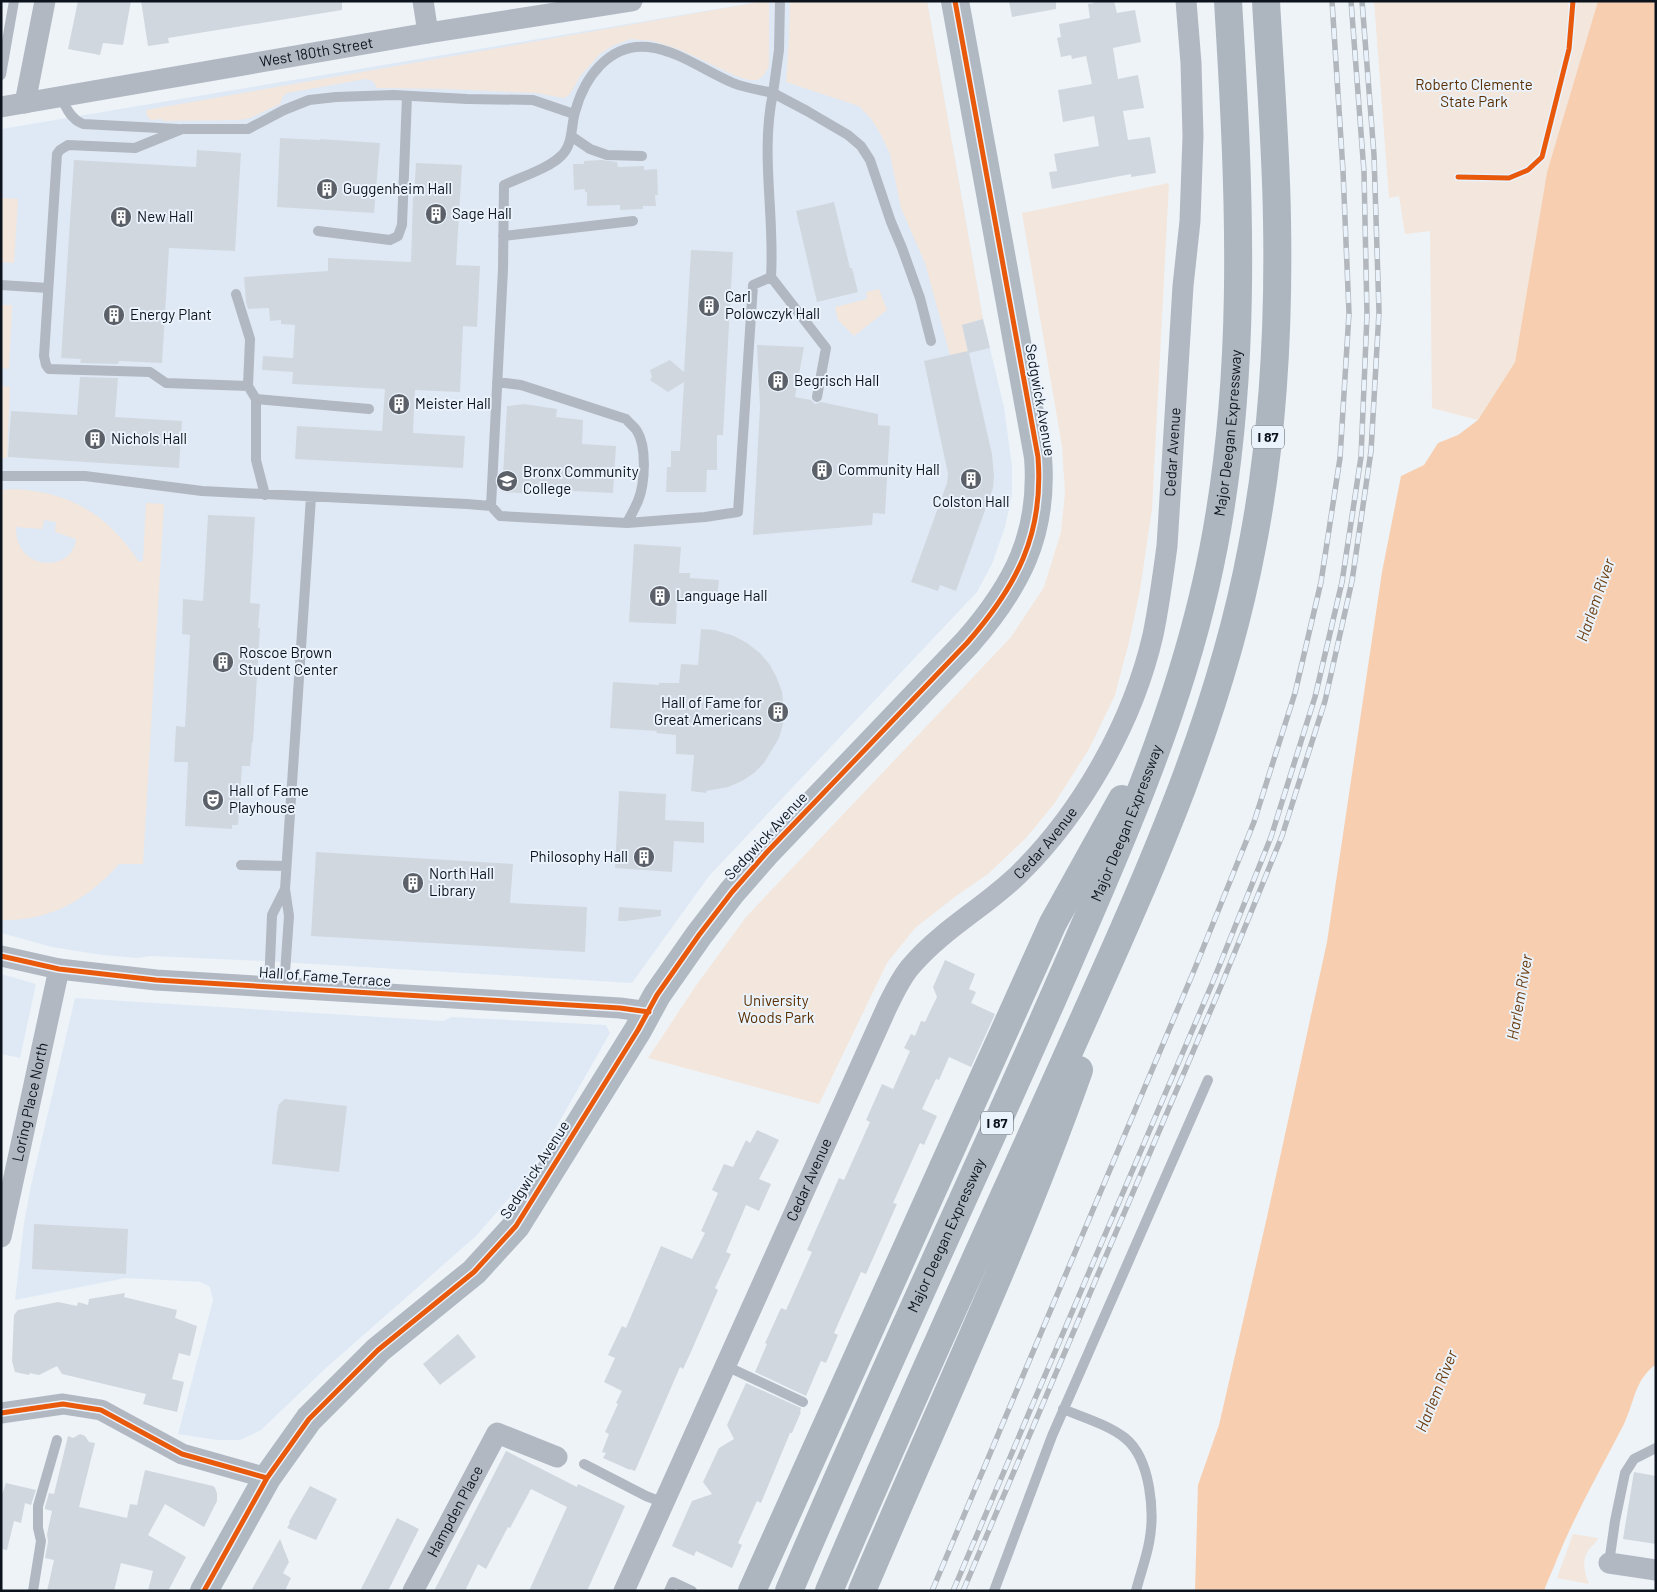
<svg xmlns="http://www.w3.org/2000/svg" width="1657" height="1592" font-family="Barlow,sans-serif">
<rect width="100%" height="100%" fill="#eef3f8"/>
<path fill="#dfe9f5" d="M765,1H927L983,319L1004,407L1012,466V495L1005,527L992,564L977,592L709,876L632,983L263,961L151,956L137,958L102,955L52,947L1,933V129Z
M1,974L36,984L20,1058L1,1054Z
M75,998L443,1021L452,1017L606,1025L610,1033L538,1159L519,1187L476,1236L326,1368L261,1430L240,1440H217L178,1434L213,1300L210,1287L201,1282L126,1278L15,1300L24,1223L31,1185Z"/>
<path fill="#f3e6dc" fill-rule="evenodd" d="M765,1H769V66L764,75L758,80H749L736,76L681,50L653,41L631,39L612,46L601,53L581,75L570,94L564,98L536,93L444,89L377,88L373,81L365,79L287,93L283,96L280,104L250,118L239,120L163,121L162,119L151,120L147,116L146,110Z
M790,1H927L983,319L962,325L968,353L952,362L925,263L901,208L890,154L881,135L872,120L859,106L786,82L789,38Z
M1374,1H1598L1547,172L1515,362L1478,420L1432,408L1430,231L1405,234L1399,196L1389,198Z
M1169,183L1152,509L1140,590L1129,642L1115,695L1089,749L1054,804L1026,838L988,874L956,896L915,928L887,963L819,1104L648,1058L695,987L746,917L1011,637L1044,587L1061,532L1065,493L1062,446L1022,213Z
M1,198L18,199L14,263L1,262Z
M879,289L887,310L854,336L838,320L835,307L867,299L866,292Z
M1,305H12L9,369L1,368Z
M1,386L10,387L7,458H1Z
M14,489C71,492 108,515 139,562L143,561L146,503L164,504L143,864H119C88,899 49,922 1,920V490ZM44,520L56,522L55,532L76,539C73,573 15,572 16,527L42,529Z
M1573,1534L1598,1538C1595,1545 1591,1546 1588,1551C1581,1561 1585,1574 1589,1584L1557,1578Z"/>
<path fill="#f7cfb0" d="M1598,1H1656V1364C1634,1381 1635,1401 1624,1424C1601,1469 1576,1512 1557,1559C1553,1570 1548,1579 1544,1591H1195L1198,1485L1219,1425L1267,1217L1327,942L1382,572L1401,476L1424,465L1438,443L1458,435L1478,420L1515,362L1547,172Z"/>
<path fill="#d1d7de" d="M78,1H131L123,45L103,43L100,55L68,49Z
M141,1H342V10L168,38L169,43L148,46Z
M1009,1H1056V9L1012,17Z
M1094,1H1114L1117,13L1135,10L1141,42L1113,48L1118,79L1138,75L1144,108L1123,111L1128,140L1150,137L1156,173L1131,177V174L1052,189L1049,172L1057,171L1054,154L1099,146L1094,116L1063,122L1058,90L1092,84L1086,56L1072,59L1071,55L1061,57L1057,38L1061,37L1059,24L1090,18L1088,4L1094,3Z
M280,138L320,140V139L380,143L374,213L277,207Z
M197,150L241,153L235,251L169,248L162,363L119,361L118,364L80,363L81,359L61,358L74,160L196,167Z
M601,160L617,162L618,167L644,166V170L657,169L658,195H655L656,206H643V209L620,210V205L587,206V192H585V189L574,190L573,164H584V161Z
M416,163L462,165L456,265L480,266L477,327L463,326L460,392L415,390L413,433L465,436L463,468L295,459L297,426L382,431L385,389L292,384L293,372L262,370L263,356L293,358L295,325L281,324V320L270,321L269,308L248,309L246,302L244,277L328,271V258L411,262L413,197H414Z
M834,202L850,268H852L858,292L817,302L796,211Z
M691,250L733,252L723,435H717V470H707L706,492H666L667,467H671V451H680L684,382L668,392L650,380L652,377L650,370L670,360L684,372Z
M983,319L990,348L969,353L992,454L994,476L993,488L956,591L940,585L938,591L911,582L947,483L948,474L924,361L968,351L962,325Z
M757,345L804,347L795,397L811,400L815,404L821,402L878,414V425L890,426L885,514L873,513L872,525L753,535L760,407Z
M80,377L118,378L115,417L182,421L179,468L8,457L11,411L77,415Z
M524,404L557,409L556,417L583,420L582,444L616,446L613,493L552,490V495L502,492L507,406Z
M208,515L255,517L250,603L260,604L258,628H260L253,742H252L250,766H242L238,825H232V829L185,826L188,762H174L176,726L185,727L190,635L182,634L183,599L203,601Z
M634,544L681,547L679,573H690V578L719,580L717,599L677,598L676,624L629,622Z
M701,629L715,630L734,636L747,643L760,653L770,665L777,678L782,692L784,710L783,724L779,738L764,763L754,773L742,781L728,787L706,791V793L691,791L694,755L676,754V735L656,733L657,731L610,728L613,682L659,685V683H679L681,664L698,665Z
M619,791L666,794L665,820L704,822V843L674,841L672,872L615,868Z
M316,852L513,864L510,903L587,907L585,952L311,936Z
M619,907L661,910V916L626,921H618Z
M945,960L975,974L969,989L976,992L971,1003L995,1014L971,1067L949,1057L939,1080L936,1079L922,1109L937,1116L924,1145L920,1143L893,1203L897,1204L866,1274L861,1272L834,1333L838,1335L826,1363L821,1361L806,1396L755,1372L767,1344L765,1343L781,1308L786,1310L812,1252L807,1250L839,1178L844,1180L870,1122L866,1120L882,1084L893,1089L910,1051L904,1048L911,1034L915,1036L921,1021L925,1022L934,1003L937,997L933,987Z
M285,1099L347,1106L339,1172L272,1164L277,1112L279,1104Z
M757,1130L779,1140L759,1179L771,1184L759,1211L746,1205L726,1252L731,1254L715,1288L718,1290L690,1354L683,1369L680,1367L635,1471L630,1469V1470L603,1458L606,1453L602,1452L609,1434L605,1432L618,1404L616,1403L622,1391L604,1382L615,1358L608,1355L622,1326L626,1328L661,1246L692,1259L705,1233L701,1231L718,1193L712,1190L724,1164L733,1167L746,1140L750,1143Z
M34,1224L128,1229L126,1274L32,1269Z
M125,1293L124,1297L177,1310L175,1318L197,1326L190,1356L179,1353L172,1379L184,1382L177,1412L143,1404L146,1394L62,1374L57,1366L39,1375L30,1373L29,1375L15,1372L12,1361L14,1315L18,1310L58,1302L77,1306L78,1302L88,1305L89,1299Z
M458,1334L476,1357L440,1385L423,1364Z
M746,1383L801,1408L800,1412H801L792,1433H790L761,1503L757,1501L738,1543L742,1545L732,1568L696,1551L694,1556L672,1546L692,1501L712,1494L703,1482L719,1448L734,1439L727,1425Z
M80,1434L85,1436L89,1442L95,1443L79,1507L127,1518L130,1504L137,1505L145,1470L213,1486L215,1488L217,1493V1501L204,1527L165,1504L148,1535L186,1557L168,1591H148L153,1571L121,1563L114,1591H47L54,1560L45,1558L48,1542L47,1534L52,1511L45,1509V1507L49,1493L54,1494L68,1436L73,1438Z
M506,1451L577,1487L578,1484L625,1506L587,1591H529L567,1507L531,1489L510,1528L508,1527L486,1569L478,1564L465,1591H434Z
M1634,1472L1656,1476V1544L1623,1539Z
M6,1483L36,1490L31,1505L25,1503L21,1523L14,1521L7,1550L1,1549V1497Z
M310,1486L337,1499L316,1540L287,1528L290,1523L289,1522Z
M397,1518L419,1529L388,1591H360Z
M280,1539L289,1562L283,1573L291,1578L285,1591H251Z"/>
<g fill="none" stroke-linecap="round" stroke-linejoin="round">
<path stroke="#b2b8c2" stroke-width="10" d="M780,1L779,50L773,93L807,111L848,135L861,146L870,160L891,222L902,248L920,298L931,341
M1,75L14,1
M61,97C66,108 71,119 83,124L178,129
M571,136L590,149L607,155L642,156
M318,231L390,240L398,236L402,225L407,96
M503,236L633,221
M771,277L826,348L817,397
M1,285L48,288
M236,294L250,339L248,386L166,383L150,372L49,369L46,365L44,356L57,154L60,150L68,145L135,148L182,129H248L284,110L309,100L336,97L394,95L467,99L533,100L574,114
M497,382L521,385L626,419C629,423 634,426 637,431C647,447 645,484 638,501C635,508 631,515 627,523
M248,386L256,399V460L265,495
M256,399L369,409
M1,476H85L202,491L467,504L491,506L500,516L627,523L705,517L738,512L753,285L771,277C775,215 760,154 773,93C760,90 745,88 733,83C704,71 680,51 648,47C609,43 584,78 575,112C571,126 573,144 562,155C550,168 521,177 504,185L503,269L491,506
M241,865L286,866
M269,986L272,915L285,889
M284,987L289,916L285,889L311,497
M726,1366L803,1402
M1063,1409C1082,1417 1109,1425 1125,1438C1151,1459 1155,1513 1149,1543C1146,1559 1140,1575 1136,1591
M584,1464L646,1496L664,1503
M1609,1563L1615,1521L1625,1473L1634,1459L1656,1448
M33,1591L41,1541L38,1528V1506L57,1440
M669,1591L673,1582L692,1591
M994,1591L1052,1436L1208,1080"/>
<g stroke="#b2b8c2" stroke-width="21">
<path d="M423,1L428,33"/>
<path d="M25,103L45,1"/>
<path id="s1" d="M1,107L428,33L632,1"/>
<path d="M1,956L59,969L156,980L620,1008L649,1012"/>
<path id="s2" d="M1,1237L59,969"/>
<path d="M1,1413L63,1404L101,1410L182,1454L267,1478"/>
<path d="M1609,1563L1656,1570"/>
<path id="s3" d="M413,1591L497,1433L557,1457"/>
<path id="s4" d="M624,1591L887,1007C894,993 901,977 912,965C943,929 985,907 1019,874C1082,812 1133,722 1153,635C1159,606 1163,576 1167,546L1183,286L1190,221L1193,136L1191,63L1186,1"/>
</g>
<path stroke="#b0b8c2" stroke-width="28" d="M204,1591L267,1478L309,1419L378,1350L474,1272L516,1226L638,1030L657,995L699,935L732,892L767,852L967,643C1017,586 1044,534 1038,457L955,1"/>
<g stroke="#adb6bf" stroke-width="28">
<path d="M752,1591L1053,923L1122,799"/>
<path id="s5" d="M789,1591C873,1392 966,1196 1053,998C1111,865 1172,731 1205,588C1250,395 1240,197 1228,1"/>
<path d="M829,1591C907,1407 991,1226 1072,1045C1145,882 1219,723 1252,547C1273,440 1279,329 1277,220C1276,147 1270,74 1266,1"/>
<path d="M862,1591C935,1418 1016,1248 1079,1070"/>
</g>
<g stroke="#b1b7bc" stroke-width="5.5">
<path id="rail" d="M932,1591L1193,973L1254,822L1295,693L1321,582L1340,458L1349,313L1343,171L1332,1
M953,1591L1212,984L1271,837L1315,697L1342,582L1361,457L1367,315L1364,172L1351,1
M963,1591L1221,986L1282,836L1325,701L1352,581L1371,451L1379,312L1374,155L1362,1"/>
</g>
<use href="#rail" stroke="#eaf2fc" stroke-width="4" stroke-dasharray="11" stroke-linecap="butt"/>
<g stroke="#eaf2fc" stroke-width="8">
<path id="cycleway" d="M1458,177L1509,178L1528,170L1542,157L1569,49L1573,1
M1,956L59,969L156,980L620,1008L649,1012
M1,1413L63,1404L101,1410L182,1454L267,1478
M204,1591L267,1478L309,1419L378,1350L474,1272L516,1226L638,1030L657,995L699,935L732,892L767,852L967,643C1017,586 1044,534 1038,457L955,1"/>
</g>
<use href="#cycleway" stroke="#e8590c" stroke-width="5"/>
</g>
<defs>
<g id="building-disc" transform="scale(1.125)"><circle r="9.5" fill="#5c6169" stroke="#eaf2fc"/><path d="M-4-6H4V6H1V3H-1V6H-4ZM-2.5-4.3h1.7v1.8h-1.7ZM.8-4.3h1.7v1.8H.8ZM-2.5-1h1.7V.8h-1.7ZM.8-1h1.7V.8H.8Z" fill="#fff"/></g>
<g id="university-disc" transform="scale(1.125)"><circle r="9.5" fill="#5c6169" stroke="#eaf2fc"/><path d="M0-5L7-2L0 1L-7-2ZM-4 1L0 2.5L4 1V4Q0 6-4 4Z" fill="#fff"/></g>
<g id="theatre-disc" transform="scale(1.125)"><circle r="9.5" fill="#5c6169" stroke="#eaf2fc"/><path d="M-5-5.5Q0-4 5-5.5V0Q5 5 0 6Q-5 5-5 0ZM-3.3-2.5H-1v1.5H-3.3ZM1-2.5H3.3v1.5H1ZM-2.8 1Q0 5.5 2.8 1Z" fill="#fff"/></g>
</defs>
<g fill-rule="evenodd">
<use href="#building-disc" x="327" y="189"/>
<use href="#building-disc" x="436" y="214"/>
<use href="#building-disc" x="121" y="217"/>
<use href="#building-disc" x="709" y="306"/>
<use href="#building-disc" x="114" y="315"/>
<use href="#building-disc" x="778" y="381"/>
<use href="#building-disc" x="399" y="404"/>
<use href="#building-disc" x="95" y="439"/>
<use href="#building-disc" x="822" y="470"/>
<use href="#building-disc" x="971" y="479"/>
<use href="#university-disc" x="507" y="481"/>
<use href="#building-disc" x="660" y="596"/>
<use href="#building-disc" x="223" y="662"/>
<use href="#building-disc" x="778" y="712"/>
<use href="#theatre-disc" x="213" y="800"/>
<use href="#building-disc" x="644" y="857"/>
<use href="#building-disc" x="413" y="883"/>
</g>
<g text-anchor="middle" stroke-width="4" stroke-linejoin="round" paint-order="stroke">
<g fill="#eaf2fc" stroke="#4f565f" stroke-width="1">
<rect x="1252" y="425.5" width="32" height="23" rx="4"/>
<rect x="981" y="1111.5" width="32" height="23" rx="4"/>
</g>
<g font-size="14" font-weight="bold" fill="#0d131c">
<text x="1268" y="442">I 87</text>
<text x="997" y="1128">I 87</text>
</g>
<g font-size="15" fill="#0d131c" stroke="#eaf2fc">
<text dy="5" stroke="none"><textPath href="#s1" startOffset="320">West 180th Street</textPath></text>
<text transform="translate(1040 400) rotate(80)" y="5">Sedgwick Avenue</text>
<text dy="5" stroke="none"><textPath href="#s5" startOffset="1244">Major Deegan Expressway</textPath></text>
<text dy="5" stroke="none"><textPath href="#s4" startOffset="1292">Cedar Avenue</textPath></text>
<text dy="5" stroke="none"><textPath href="#s5" startOffset="839">Major Deegan Expressway</textPath></text>
<text transform="translate(766 836) rotate(-47)" y="5">Sedgwick Avenue</text>
<text dy="5" stroke="none"><textPath href="#s4" startOffset="871">Cedar Avenue</textPath></text>
<text transform="translate(325 977) rotate(4)" y="5">Hall of Fame Terrace</text>
<text dy="5" stroke="none"><textPath href="#s2" startOffset="138">Loring Place North</textPath></text>
<text transform="translate(535 1170) rotate(-57)" y="5">Sedgwick Avenue</text>
<text dy="5" stroke="none"><textPath href="#s4" startOffset="451">Cedar Avenue</textPath></text>
<text dy="5" stroke="none"><textPath href="#s5" startOffset="389">Major Deegan Expressway</textPath></text>
<text dy="5" stroke="none"><textPath href="#s3" startOffset="90">Hampden Place</textPath></text>
</g>
<g font-size="15" fill="#5c2f00" stroke="#eaf2fc">
<text x="1474" y="90">Roberto Clemente<tspan x="1474" dy="17">State Park</tspan></text>
<text x="776" y="1006">University<tspan x="776" dy="17">Woods Park</tspan></text>
</g>
<g font-size="15" fill="#0d131c" stroke="#eaf2fc" text-anchor="start">
<text x="343" y="194">Guggenheim Hall</text>
<text x="452" y="219">Sage Hall</text>
<text x="137" y="222">New Hall</text>
<text x="725" y="302">Carl<tspan x="725" dy="17">Polowczyk Hall</tspan></text>
<text x="130" y="320">Energy Plant</text>
<text x="794" y="386">Begrisch Hall</text>
<text x="415" y="409">Meister Hall</text>
<text x="111" y="444">Nichols Hall</text>
<text x="838" y="475">Community Hall</text>
<text x="523" y="477">Bronx Community<tspan x="523" dy="17">College</tspan></text>
<text x="971" y="507" text-anchor="middle">Colston Hall</text>
<text x="676" y="601">Language Hall</text>
<text x="239" y="658">Roscoe Brown<tspan x="239" dy="17">Student Center</tspan></text>
<text x="762" y="708" text-anchor="end">Hall of Fame for<tspan x="762" dy="17">Great Americans</tspan></text>
<text x="229" y="796">Hall of Fame<tspan x="229" dy="17">Playhouse</tspan></text>
<text x="628" y="862" text-anchor="end">Philosophy Hall</text>
<text x="429" y="879">North Hall<tspan x="429" dy="17">Library</tspan></text>
</g>
<g font-size="16" font-style="italic" fill="#6e4013" stroke="#eaf2fc">
<text transform="translate(1595 600) rotate(-71)" y="6">Harlem River</text>
<text transform="translate(1519 997) rotate(-80)" y="6">Harlem River</text>
<text transform="translate(1436 1391) rotate(-68)" y="6">Harlem River</text>
</g>
</g>
<rect width="1657" height="1592" fill="none" stroke="#0d131c" stroke-width="5"/>
</svg>
